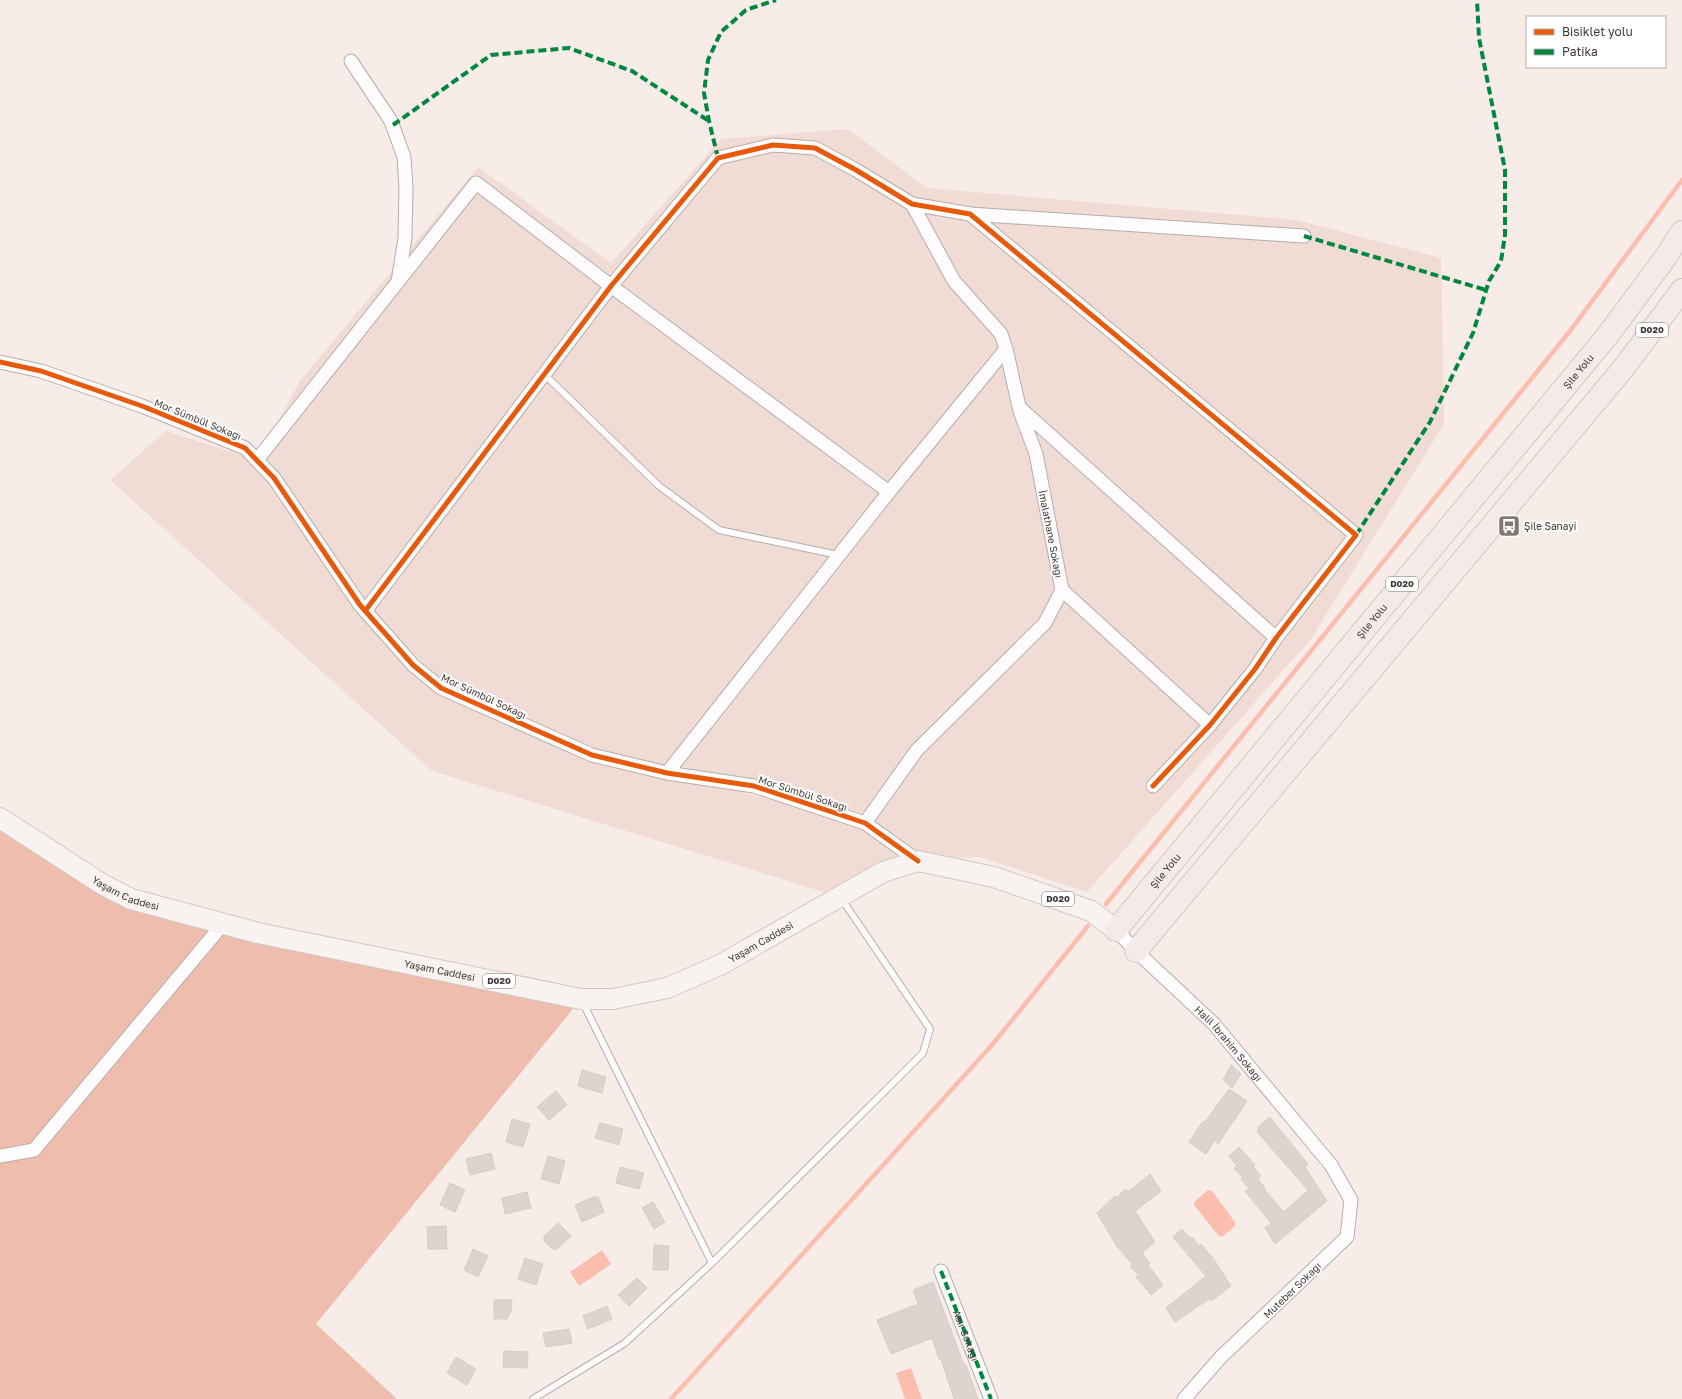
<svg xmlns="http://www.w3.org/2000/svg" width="1682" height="1399" font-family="'Golos Text',sans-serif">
<rect width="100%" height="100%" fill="#f8ece8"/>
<path fill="#f1dcd5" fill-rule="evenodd" d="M848,129L927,188L1297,220L1441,258L1444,424L1311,639L1087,892L980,857L917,860L840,897L432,771L110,480L166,431L257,460L300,381L478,167L611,263L721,139ZM368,610L445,684L441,688L365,611ZM667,773L756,783L851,820Z"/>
<path fill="#eebdae" d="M0,817L131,899L581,999L316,1324L397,1399H0Z"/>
<path fill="#fbbeac" d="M1208,1190L1212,1191L1235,1222V1226L1222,1237L1218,1235L1194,1205L1195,1201Z
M602,1250L611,1264L579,1286L570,1272Z
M911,1368L922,1399H905L896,1373Z"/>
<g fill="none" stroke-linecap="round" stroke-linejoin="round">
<path stroke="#fbbeac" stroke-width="4.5" d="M1106,904L1570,331L1682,180
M671,1399L992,1045L1088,926"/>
</g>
<path fill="#ddd4d0" stroke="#d6cdca" d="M1231,1065L1241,1074L1232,1088L1223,1080Z
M582,1070L606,1077L602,1093L578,1086Z
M1229,1089L1247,1101L1218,1144L1215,1140L1206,1154L1189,1142L1203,1121L1205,1122Z
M556,1091L567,1105L549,1120L537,1107Z
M1270,1117L1308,1164L1305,1167L1327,1201L1275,1244L1265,1228L1271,1223L1245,1191L1249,1188L1241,1179L1243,1178L1234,1168L1237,1166L1229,1156L1239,1147L1255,1165L1253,1167L1261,1176L1258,1179L1265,1188L1264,1189L1284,1212L1308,1190L1257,1132L1259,1130L1257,1128Z
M512,1119L530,1124L523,1147L506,1142Z
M600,1123L623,1129L619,1145L595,1138Z
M491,1153L495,1169L470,1175L466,1159Z
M548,1156L565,1161L559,1184L541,1179Z
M620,1167L644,1173L639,1189L616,1183Z
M1150,1174L1161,1191L1135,1211L1155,1242L1142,1253L1150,1263L1148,1265L1163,1285L1151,1295L1136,1277L1138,1275L1130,1266L1132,1264L1116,1245L1097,1213L1115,1196L1116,1198L1126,1189L1128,1192Z
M450,1183L465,1190L455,1212L440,1205Z
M527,1192L531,1208L505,1214L502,1198Z
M593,1197H598L604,1212L582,1222L575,1205Z
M653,1202L665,1222L654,1229L642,1208Z
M558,1223L571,1236L557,1249H552L544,1241V1236Z
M446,1226L447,1249H428L427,1227Z
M1182,1229L1190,1238L1192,1237L1199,1246L1201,1244L1213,1258L1231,1286L1211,1301L1209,1299L1175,1322L1166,1308L1206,1276L1173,1237Z
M654,1245L669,1246L668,1270H653Z
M473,1249L488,1256L478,1277L464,1270Z
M525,1258L543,1264L536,1285L518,1279Z
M637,1278L647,1288L629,1306L618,1295Z
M933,1282L964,1365H966L978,1399H954L941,1359H939L932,1338L891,1354L877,1320L918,1304L913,1290Z
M494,1300H512L511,1312L507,1319H494Z
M607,1306L612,1319L588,1329L583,1316Z
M569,1329L572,1343L546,1347L543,1333Z
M504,1351L528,1352L527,1368L503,1367Z
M456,1357L476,1369L467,1385L447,1373Z"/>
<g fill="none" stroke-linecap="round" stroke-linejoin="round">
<g stroke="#b6adaa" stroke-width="8">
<path id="lane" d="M544,374L659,486L719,530L838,555
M583,1003L712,1263
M533,1399L625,1343L712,1263L923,1053L930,1029L841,898"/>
</g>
<g stroke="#b6adaa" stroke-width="15">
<g id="street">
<path d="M351,61L391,121L404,157L406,188L405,238L398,282"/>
<path d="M970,214L1304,236"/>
<path d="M0,362L41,371L142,406L245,448L274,478L360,605L413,665L441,688L592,755L667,773L754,786L865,823L918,861"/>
<path d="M1020,408L1276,638"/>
<path d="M257,460L476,183L611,286L889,492"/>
<path d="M1062,590L1210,725"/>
<path d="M365,611L611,286L718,158L773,145L815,148L856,170L912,204L970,214L1356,535L1276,638L1255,669L1210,725L1153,786"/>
<path d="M667,773L889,492L1006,349"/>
<path d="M865,823L917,750L1045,623L1062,590L1036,454L1020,411L1006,349L1001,334L954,281L912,204"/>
<path id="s1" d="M1116,930L1136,951L1214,1024L1331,1165L1351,1200L1347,1237L1221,1357L1184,1399"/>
<path d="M0,1156L34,1150L223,924"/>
<path id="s2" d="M941,1271L991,1399"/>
</g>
</g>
<g stroke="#cfc9c7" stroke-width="22">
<g id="primary">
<path id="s3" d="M0,818L102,884L131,899L258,933L581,999H613L667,988L720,965L883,872L918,861L994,877L1091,911L1116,930"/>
</g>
</g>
<g stroke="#cfc9c7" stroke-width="24">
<g id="highway">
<path id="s4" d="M1116,930L1608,335L1665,258L1682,232"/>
<path d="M1136,951L1622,370L1682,290"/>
</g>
</g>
<use href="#lane" stroke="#fefcfc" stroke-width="6"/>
<use href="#street" stroke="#fefcfc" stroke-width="13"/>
<use href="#primary" stroke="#f8f2f0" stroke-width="20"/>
<use href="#highway" stroke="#f4ebe9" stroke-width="22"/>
<path stroke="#00873e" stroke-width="4" stroke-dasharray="8 4" stroke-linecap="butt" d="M393,125L491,55L569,48L632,71L709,121
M718,158L709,121L704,93L708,60L721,32L746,10L776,0
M1304,236L1486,290
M1356,535L1430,422L1473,333L1489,281L1501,261L1505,235V170L1479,38L1477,0
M941,1271L991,1399"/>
<g stroke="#fff" stroke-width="8">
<path id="cycleway" d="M0,362L41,371L142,406L245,448L274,478L360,605L413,665L441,688L592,755L667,773L754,786L865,823L918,861
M365,611L611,286L718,158L773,145L815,148L856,170L912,204L970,214L1356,535L1276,638L1255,669L1210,725L1153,786"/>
</g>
<use href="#cycleway" stroke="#e8590c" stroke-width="5"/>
</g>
<defs>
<g id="bus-square" transform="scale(1.15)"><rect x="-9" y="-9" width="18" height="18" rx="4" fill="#817874" stroke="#fff"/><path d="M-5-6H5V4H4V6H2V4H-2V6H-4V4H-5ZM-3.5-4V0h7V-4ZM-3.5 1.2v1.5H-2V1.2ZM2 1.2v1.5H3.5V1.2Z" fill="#fff"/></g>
</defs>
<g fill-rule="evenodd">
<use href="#bus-square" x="1509" y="526"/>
</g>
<g text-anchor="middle" stroke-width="4" stroke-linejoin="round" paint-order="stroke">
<g fill="#fff" stroke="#7a7472" stroke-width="1">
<rect x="1636" y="323" width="32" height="14" rx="3"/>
<rect x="1386" y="577" width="32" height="14" rx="3"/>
<rect x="1042" y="892" width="32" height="14" rx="3"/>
<rect x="483" y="974" width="32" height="14" rx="3"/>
</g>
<g font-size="9" font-weight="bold" fill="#413936">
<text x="1652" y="333">D020</text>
<text x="1402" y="587">D020</text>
<text x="1058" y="902">D020</text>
<text x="499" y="984">D020</text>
</g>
<g font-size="10" fill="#413936" stroke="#fff">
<text dy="4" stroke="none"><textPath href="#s4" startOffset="725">Şile Yolu</textPath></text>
<text transform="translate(198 419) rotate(22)" y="4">Mor Sümbül Sokağı</text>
<text transform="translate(1051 534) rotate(79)" y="4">İmalathane Sokağı</text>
<text dy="4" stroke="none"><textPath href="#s4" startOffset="401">Şile Yolu</textPath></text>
<text transform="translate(484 696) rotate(25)" y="4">Mor Sümbül Sokağı</text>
<text transform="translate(803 793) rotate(18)" y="4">Mor Sümbül Sokağı</text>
<text dy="4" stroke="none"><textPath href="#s4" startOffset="77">Şile Yolu</textPath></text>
<text dy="4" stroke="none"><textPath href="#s3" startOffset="147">Yaşam Caddesi</textPath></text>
<text dy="4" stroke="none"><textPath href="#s3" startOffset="807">Yaşam Caddesi</textPath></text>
<text dy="4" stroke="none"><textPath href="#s3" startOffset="471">Yaşam Caddesi</textPath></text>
<text dy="4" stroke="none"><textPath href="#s1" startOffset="160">Halil İbrahim Sokağı</textPath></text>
<text transform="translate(1292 1290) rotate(-44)" y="4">Muteber Sokağı</text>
<text dy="4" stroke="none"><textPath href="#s2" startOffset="69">Asır Sokağı</textPath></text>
</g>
<g font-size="10" fill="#413936" stroke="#fff" text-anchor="start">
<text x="1524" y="530">Şile Sanayi</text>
</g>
</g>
<rect x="1526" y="16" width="140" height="52" fill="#ffffff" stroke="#b3b0af"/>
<rect x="1534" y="29" width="20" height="6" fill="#e8590c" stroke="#b3b0af"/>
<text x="1562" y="36" font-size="12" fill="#413936">Bisiklet yolu</text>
<rect x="1534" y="49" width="20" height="6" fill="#00873e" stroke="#b3b0af"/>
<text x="1562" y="56" font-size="12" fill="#413936">Patika</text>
</svg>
